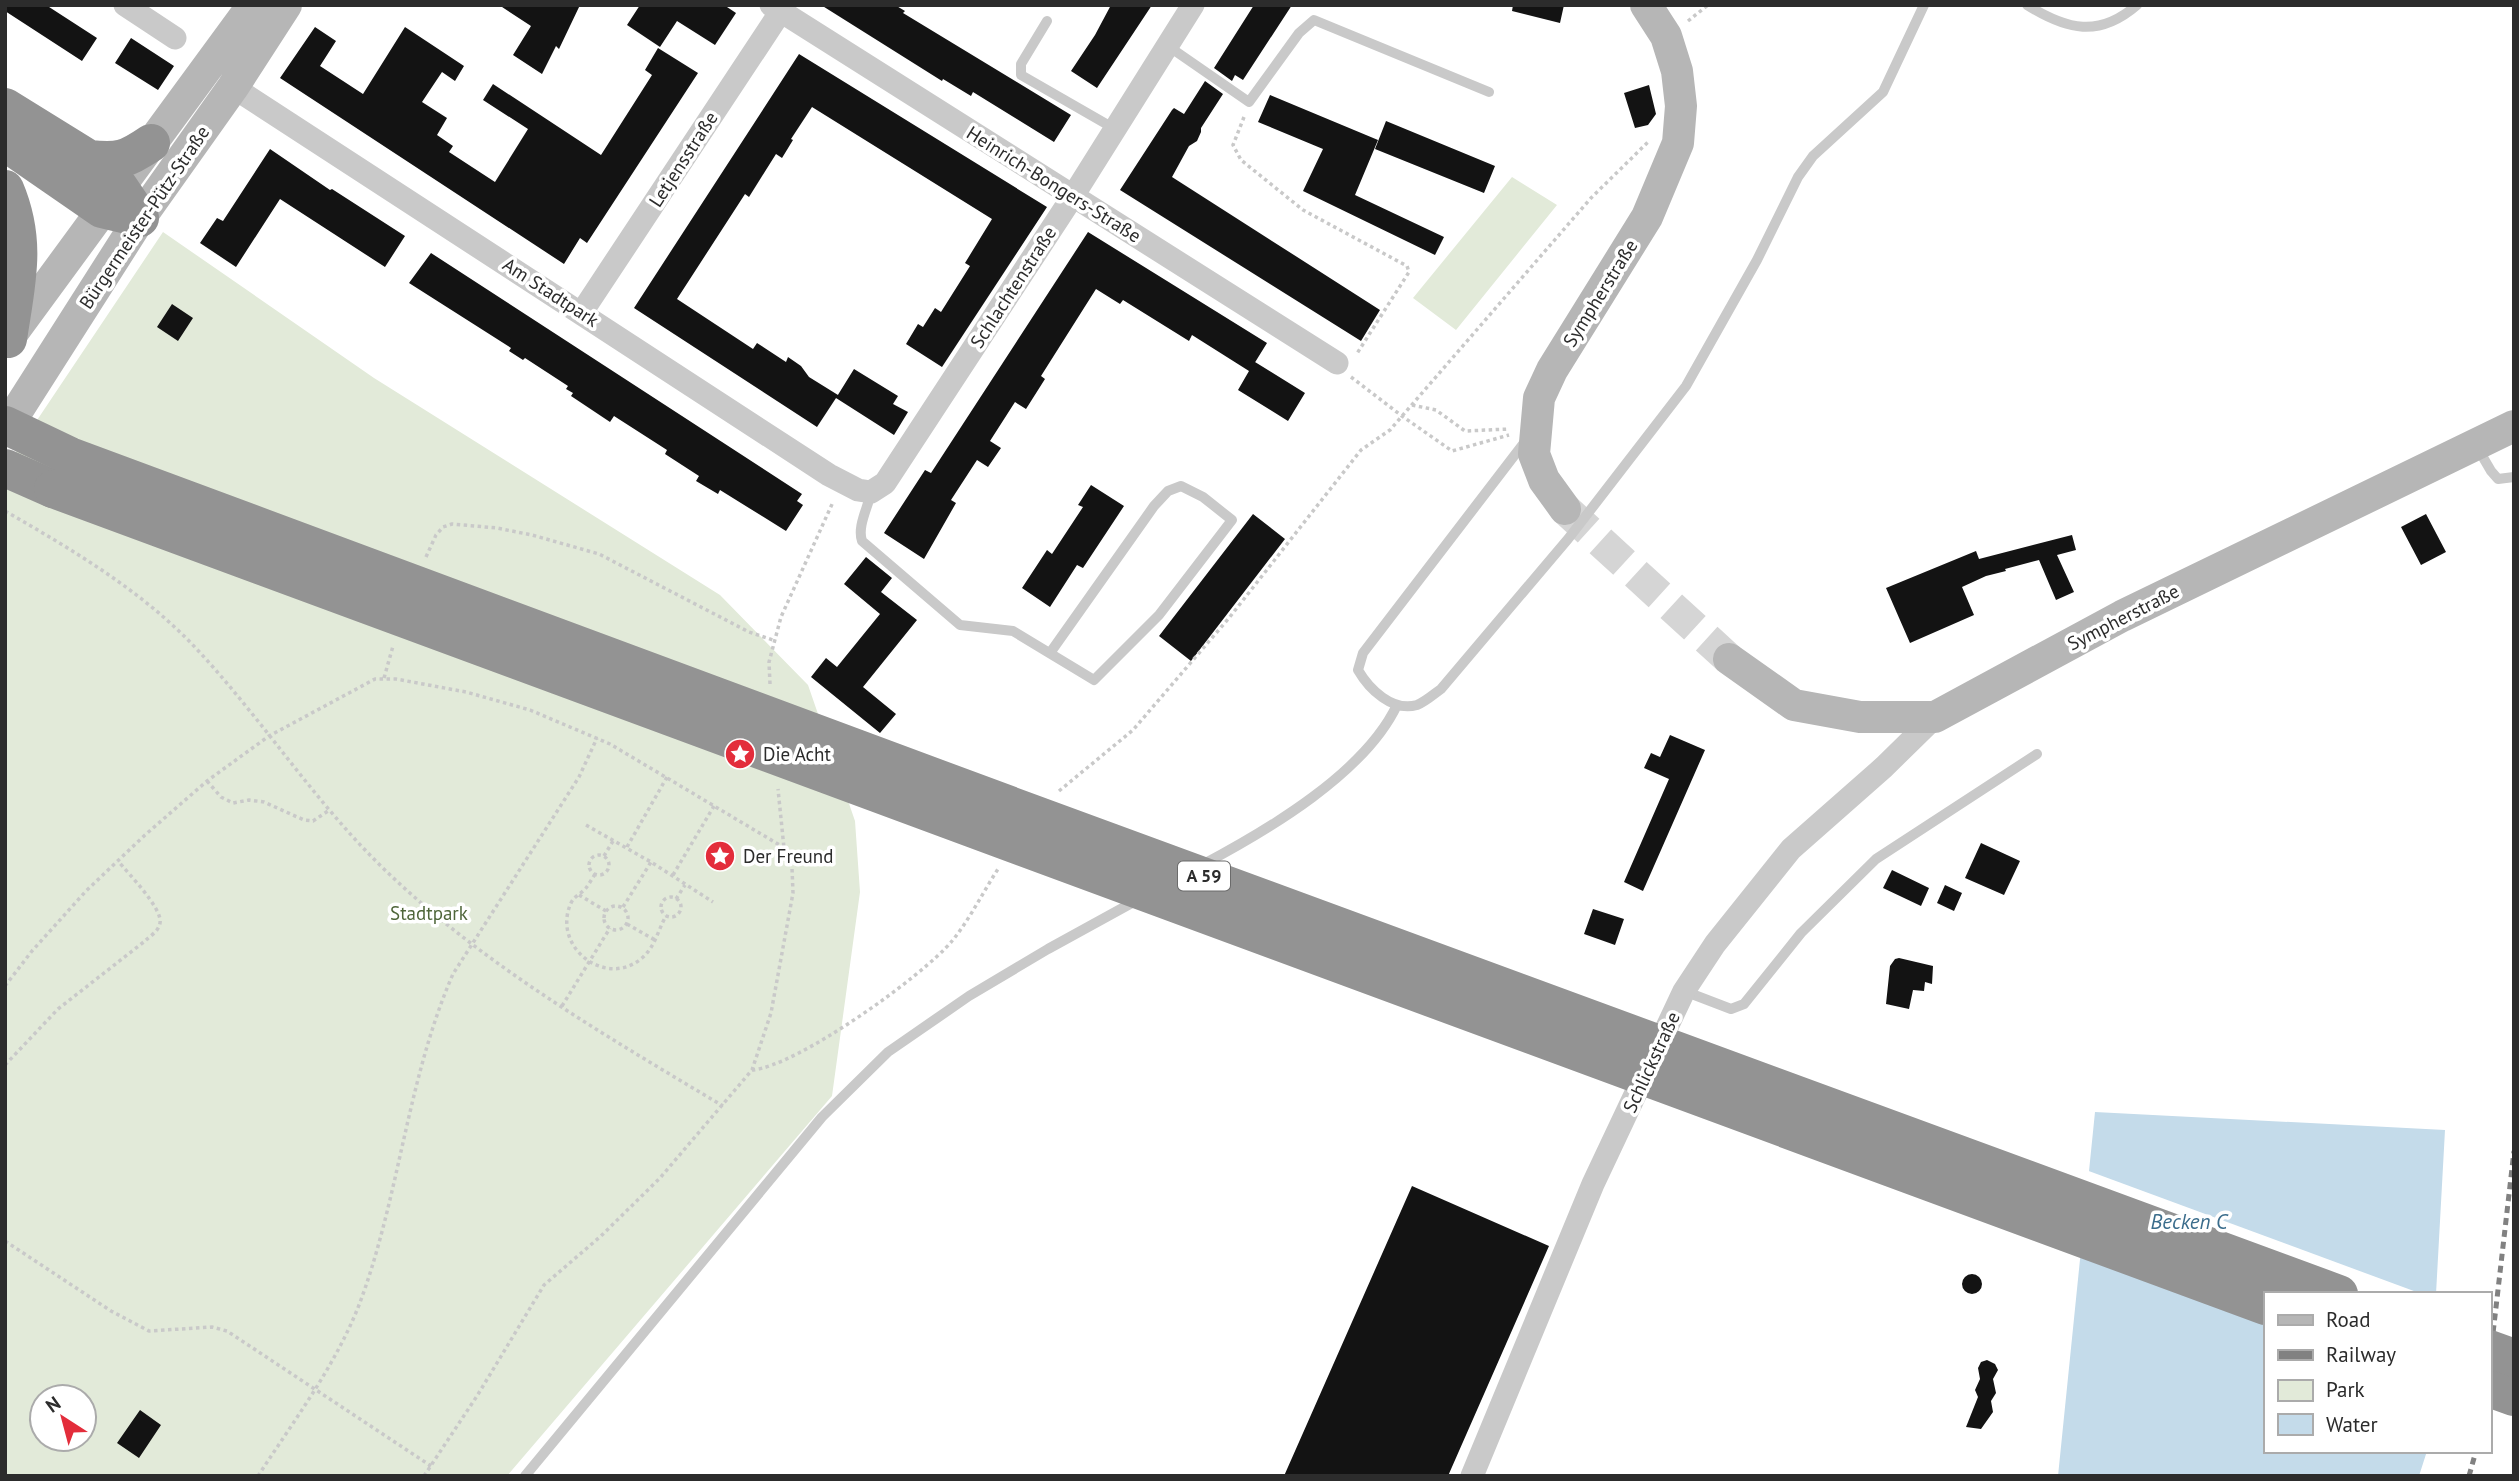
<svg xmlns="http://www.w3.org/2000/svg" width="2519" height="1481" font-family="'PT Sans',sans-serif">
<rect width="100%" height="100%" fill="#fff"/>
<path fill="#e2ead9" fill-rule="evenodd" d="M1512,177L1557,205L1456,330L1413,298Z
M163,232L374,378L720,595L808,685L855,821L860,892L832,1096L507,1476H5V468ZM42,1397H84V1439H42Z"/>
<path fill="#c4dbea" d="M2095,1112L2445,1130L2436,1294H2265V1451H2427L2419,1476H2058Z"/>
<path fill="#fff" d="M2086,1170L2422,1294H2265L2078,1252Z"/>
<path fill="#131313" d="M5,5H46L97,38L82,61L5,11Z
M499,5H580L559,49L556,46L542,74L513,55L531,26Z
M640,5H724L736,13L715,45L677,21L660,47L627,25Z
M821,5H895L905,11L903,13L1071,115L1054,142L973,92L971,96L943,79L942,81Z
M1111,5H1152L1097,88L1071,71L1095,35Z
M1254,5H1292L1243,80L1235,75L1232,81L1214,68Z
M1513,5H1564L1560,23L1512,11Z
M315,27L336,41L320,66L363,94L405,27L464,66L455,81L442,72L422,102L447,118L437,135L453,146L449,152L495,182L528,129L483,100L493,84L601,155L652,75L645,70L658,48L698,73L587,243L580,238L564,264L280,78Z
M131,38L174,66L158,90L115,63Z
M799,54L1047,207L942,367L906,344L918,324L923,327L935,308L941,312L970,266L965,263L992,219L812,107L791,139L793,140L782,158L776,154L749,197L745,194L677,299L753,349L757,343L786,362L788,357L801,366L809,377L838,395L817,427L634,308Z
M1205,81L1223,94L1201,128V132L1197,141L1189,146L1172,177L1380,310L1361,341L1120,190L1172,110L1174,108L1184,114Z
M1649,85L1656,114L1648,125L1635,128L1624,93Z
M1270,95L1378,140L1355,195L1444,237L1435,255L1303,191L1323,149L1258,122Z
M1386,121L1495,166L1484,193L1375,149Z
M270,149L330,190L332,189L405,236L385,267L280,199L236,267L200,243L217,218L223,221Z
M1088,232L1267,343L1254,364L1255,362L1305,393L1288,421L1238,390L1249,371L1192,335L1189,341L1123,300L1120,304L1096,289L1041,376L1045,379L1026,409L1015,402L990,441L1001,448L988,467L977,460L951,500L956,503L924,559L884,533L925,470L931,473Z
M431,253L802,494L797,501L803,505L786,531L720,490L718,494L696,481L699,476L665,454L667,450L614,416L610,422L571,396L573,393L566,389L568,386L525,358L523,360L509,351L511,348L409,283Z
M172,304L193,318L178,341L157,327Z
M854,369L898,396L893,404L908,412L894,435L836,398Z
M1091,485L1124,506L1083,568L1077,565L1050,607L1022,588L1047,550L1052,554L1083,507L1078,505Z
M1253,514L1285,539L1191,661L1159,636Z
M2426,514L2446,552L2421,565L2401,527Z
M2072,535L2076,550L2057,555L2074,592L2056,600L2039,560L2005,569L2006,571L1986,576L1962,587L1974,615L1910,643L1886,588L1976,551L1979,559Z
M866,557L892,578L881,592L917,620L863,687L896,714L880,733L811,677L826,658L837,667L880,614L844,584Z
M1670,735L1705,750L1643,891L1624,882L1669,779L1644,768L1651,753L1660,757Z
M1981,843L2020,861L2004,895L1965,878Z
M1892,870L1929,888L1921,906L1883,888Z
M1945,885L1962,893L1954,911L1937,903Z
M1593,909L1624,919L1615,945L1584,934Z
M1899,958L1933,966L1932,984L1925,982L1924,991L1913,990L1909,1009L1886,1004L1890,966L1895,959Z
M1412,1186L1549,1246L1448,1476H1284Z
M1962 1284a10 10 0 1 1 20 0a10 10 0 1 1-20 0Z
M1987,1360L1995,1364L1998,1370L1993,1379L1996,1393L1991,1401L1993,1412L1981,1429L1966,1427L1978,1397L1975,1390L1980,1379L1978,1368L1981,1362Z
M140,1410L161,1425L139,1458L117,1443Z"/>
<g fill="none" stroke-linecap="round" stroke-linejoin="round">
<path stroke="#d5d5d5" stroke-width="32" stroke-dasharray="32 16" stroke-linecap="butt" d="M1565,509L1729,659"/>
<path stroke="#c9c9c9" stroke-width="3.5" stroke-dasharray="3.5 3.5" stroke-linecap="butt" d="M1688,21L1708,5
M1244,117L1233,145L1241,160L1303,210L1407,266L1409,272L1356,355
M1351,377L1402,416L1452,451L1509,435
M1412,405L1436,410L1465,431L1509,429
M5,511C71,549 137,588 190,642C260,715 313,801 386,871C485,966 606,1036 723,1106
M426,557L436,535L443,527L452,524L497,528L532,535L599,554L749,632L773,640
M384,678L393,646
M770,684L769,662L781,617L833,502
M207,781L221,797L233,803L249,800L264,802L304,820L313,821L328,811
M1059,791L1133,730L1229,618L1361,450L1390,430L1591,198L1649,141
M586,825L651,862L713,902
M627,847L667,777
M589 865a10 10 0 1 1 20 0a10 10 0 1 1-20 0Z
M604,856L613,841
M595,874C592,879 589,884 586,888C581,894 574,896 571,903C551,947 606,989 642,958C655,947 658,930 666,916
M673,875L714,806
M579,895L606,911
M661 907a10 10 0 1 1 20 0a10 10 0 1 1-20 0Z
M676,899L685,885
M604 918a12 12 0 1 1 24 0a12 12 0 1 1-24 0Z
M623,907L651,862
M627,924L655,940
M5,986L32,951L86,891L145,835L207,781L269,736L375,679H396L466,692L530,710L610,744L783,847
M562,1006L610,928
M5,1065L58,1009L145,941C150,936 159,931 160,923C163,909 128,873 118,861
M752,1070C796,1067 923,976 952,941C970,919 983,892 998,869
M5,1241L111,1311L149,1331L212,1327L227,1331L431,1466
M258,1476C295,1419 339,1361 362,1297C400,1191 408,1077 453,974L579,777L597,738
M424,1476L477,1396L544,1285L601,1236L660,1178L752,1070L771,1013L793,893L792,868L784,848L778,789"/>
<path stroke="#c9c9c9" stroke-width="10" d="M2027,5C2067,30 2099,38 2137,5
M1047,21L1021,64V75L1115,129
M1168,46L1249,102L1299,33L1314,20L1489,92
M1527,439L1363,653L1358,670C1369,689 1392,712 1417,705C1425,702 1434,694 1441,689L1568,539L1686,386L1757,260L1798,177L1813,156L1883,92L1924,5
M2477,447L2491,471L2498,479L2514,477
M871,492C868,508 857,526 862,541L960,625L1013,631L1094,680L1159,615L1232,520L1203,497L1181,486L1168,491L1154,506L1050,653
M1202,865C1268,830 1365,773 1397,705
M1684,991L1731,1009L1744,1004L1801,933L1876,859L2037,754
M525,1476L822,1117L888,1052L969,996L1048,949L1139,899"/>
<path stroke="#c9c9c9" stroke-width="23" d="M125,5L175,38
M771,5L1337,363
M233,87L829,475L858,490L871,492L885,483L1073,196L1193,5
M582,312L785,5
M1472,1476L1593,1184L1684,991L1715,944L1791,849L1884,767L1935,717"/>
<path stroke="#b6b6b6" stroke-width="32" d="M8,339L253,5
M5,430L140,218L233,87L286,5
M1565,509L1544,480L1534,454L1539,398L1552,370L1647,217L1678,143L1681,106L1677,71L1666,36L1646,5
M1729,659L1794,705L1860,717H1935L2122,616L2514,426"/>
<path stroke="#939393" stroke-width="38" d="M5,107L89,159L119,187L140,218
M5,142L102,209L140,218
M89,159C119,162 126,160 151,143
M5,189C28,243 16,284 8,339
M5,468L53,489
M2489,1388L2514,1397"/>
<path stroke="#818181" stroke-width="5" stroke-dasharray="7 5" stroke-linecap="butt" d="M2489,1368L2514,1151
M2469,1476L2476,1451"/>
<path stroke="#939393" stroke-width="38" d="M5,425L70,456L1023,810L2339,1294
M53,489L2265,1306
M2489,1349L2514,1358"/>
</g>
<defs>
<g id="sight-disc" transform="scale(1.575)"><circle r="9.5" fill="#e32d3b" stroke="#fff"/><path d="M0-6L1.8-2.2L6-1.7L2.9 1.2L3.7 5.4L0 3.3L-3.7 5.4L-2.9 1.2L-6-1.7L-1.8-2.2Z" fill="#fff"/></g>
</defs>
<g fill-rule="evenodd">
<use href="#sight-disc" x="740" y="754"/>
<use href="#sight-disc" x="720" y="856"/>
</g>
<g text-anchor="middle" stroke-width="7" stroke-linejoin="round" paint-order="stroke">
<rect fill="#fff" stroke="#6b6b6b" stroke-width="2" x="1178" y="861.5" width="52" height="29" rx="5"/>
<g font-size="18" font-weight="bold" fill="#2c2c2c">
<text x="1204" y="882">A 59</text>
</g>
<g font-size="19" fill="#2c2c2c" stroke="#fff">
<text transform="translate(683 159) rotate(-57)" y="7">Letjensstraße</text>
<text transform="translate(1054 184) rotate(32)" y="7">Heinrich-Bongers-Straße</text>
<text transform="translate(144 217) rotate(-56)" y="7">Bürgermeister-Pütz-Straße</text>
<text transform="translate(1013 287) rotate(-57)" y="7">Schlachtenstraße</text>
<text transform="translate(551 292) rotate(33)" y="7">Am Stadtpark</text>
<text transform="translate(1600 293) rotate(-58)" y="7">Sympherstraße</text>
<text transform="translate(2123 617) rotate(-27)" y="7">Sympherstraße</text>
<text transform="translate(1651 1062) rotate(-65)" y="7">Schlickstraße</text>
</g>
<g font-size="19" fill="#2c2c2c" stroke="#fff" text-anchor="start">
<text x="763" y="761">Die Acht</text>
<text x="743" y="863">Der Freund</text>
</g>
<g font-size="19" fill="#4f663a" stroke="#fff">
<text x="429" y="920">Stadtpark</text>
</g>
<g font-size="21" font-style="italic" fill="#3b6d8c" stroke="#fff">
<text x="2189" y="1229">Becken C</text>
</g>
</g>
<rect width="2519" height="1481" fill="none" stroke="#2c2c2c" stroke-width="14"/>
<rect x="2264" y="1292" width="228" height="161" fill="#ffffff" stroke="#ababab" stroke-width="2"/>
<rect x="2278" y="1315" width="35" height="10" fill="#b6b6b6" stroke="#ababab" stroke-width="2"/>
<text x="2326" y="1327" font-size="21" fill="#2c2c2c">Road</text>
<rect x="2278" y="1350" width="35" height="10" fill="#818181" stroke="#ababab" stroke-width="2"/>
<text x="2326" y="1362" font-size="21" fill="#2c2c2c">Railway</text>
<rect x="2278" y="1380" width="35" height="21" fill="#e2ead9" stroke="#ababab" stroke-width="2"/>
<text x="2326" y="1397" font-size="21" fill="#2c2c2c">Park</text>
<rect x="2278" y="1414" width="35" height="21" fill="#c4dbea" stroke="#ababab" stroke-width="2"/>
<text x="2326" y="1432" font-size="21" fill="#2c2c2c">Water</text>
<g transform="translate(63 1418) rotate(324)"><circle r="33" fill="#ffffff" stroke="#ababab" stroke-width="2"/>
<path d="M0-5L12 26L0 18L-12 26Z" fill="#e32d3b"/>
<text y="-10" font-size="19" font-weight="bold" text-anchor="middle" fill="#2c2c2c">N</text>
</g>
</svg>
